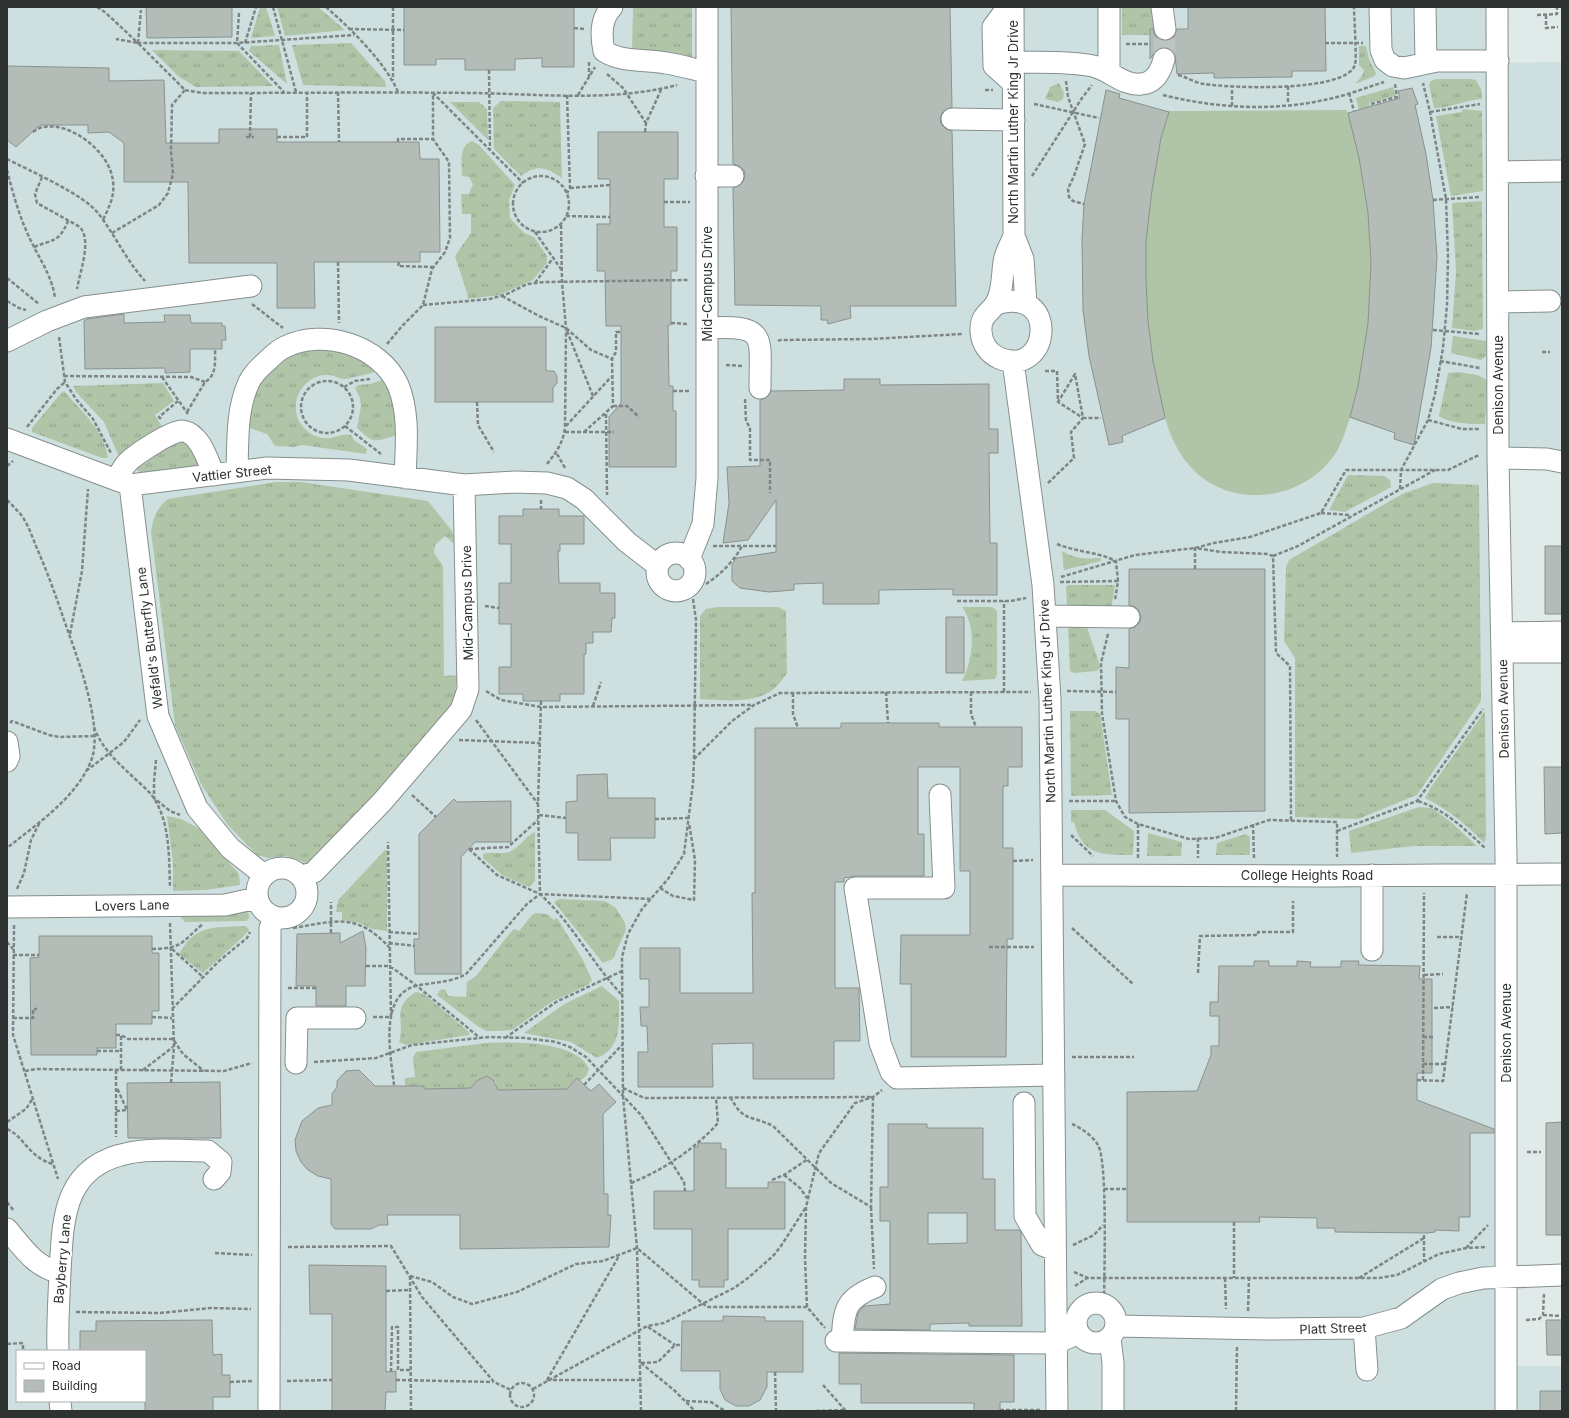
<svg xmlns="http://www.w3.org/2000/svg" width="1569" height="1418" font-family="Inter,sans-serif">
<defs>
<pattern id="grass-tufts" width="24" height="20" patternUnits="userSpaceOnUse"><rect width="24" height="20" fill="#b0c5a7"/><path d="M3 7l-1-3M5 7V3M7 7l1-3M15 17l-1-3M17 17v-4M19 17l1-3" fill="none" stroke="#90a189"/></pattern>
</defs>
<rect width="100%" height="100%" fill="#e0eae9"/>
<path fill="#cde0df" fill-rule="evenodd" d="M7,7H1489V63L1562,62V453L1492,450L1495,1081V1366H1562V1411H7ZM17,1351H145V1401H17Z"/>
<path fill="url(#grass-tufts)" d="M260,7H266L275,36L251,38Z
M277,7H318L345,30L285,36Z
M633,7H692V60L632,52Z
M1122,7H1154V29L1150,30V35H1122Z
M351,43L385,81L386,87L303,85L292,45Z
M279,45L287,84L249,51L251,46Z
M1359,46H1366L1369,59L1376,73L1375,76L1355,84L1362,76L1364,70L1359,65Z
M152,50L239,51L273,86L196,87L179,77Z
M1436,79H1470L1476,80L1481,89L1482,99C1465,100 1451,108 1434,108L1429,85L1431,81Z
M1059,83L1064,93L1063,99L1058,102L1045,99L1050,87Z
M1393,87L1396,96L1369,103L1370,107L1359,110L1356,98Z
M501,101L560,102L562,178C545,167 538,164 521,176L494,149L493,108Z
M450,102H479L487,109L488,140Z
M1463,109L1482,111L1483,191L1451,196L1436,116L1462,112Z
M472,141L479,145L515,185L509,200L510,218L524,233L534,237L547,256V263L533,280L499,295L468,299L467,293L455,256L471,233V214H462L461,194H469L473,184L469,177L462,176C462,164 458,146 472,141Z
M1482,201L1483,329L1474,331L1452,328L1456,272L1452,203Z
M1453,336L1486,341V356L1481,360L1451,353Z
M337,348L375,367V372C373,373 347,379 345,379C340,379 335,376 330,375C311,373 294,391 296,410C297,426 313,440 330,438C337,437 344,433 351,435L355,441L367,449L366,454L302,445L294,447L275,446L267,434L247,427L249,411L260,379L285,357L308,349Z
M1459,372L1477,375L1487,380L1485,424C1471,424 1451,424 1439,416L1448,373Z
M382,380L387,381L390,386L399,435C374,440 377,447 357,428L361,406L360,398L355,388L358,385L370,384Z
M163,383L174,401L155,415L162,427L119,457L104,422L76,392L73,386Z
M64,391C81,411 105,431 108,458H102L32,432V428L61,393Z
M188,440L199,464C185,468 143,482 134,467L166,446Z
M1348,475L1384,476L1390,480L1391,487L1345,512L1329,510Z
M276,482H301L428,501L452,531L456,543H453L445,536L435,545L434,553L443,566L444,676L458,675L454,699L447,710L319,859L310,864L286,856L269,858L257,855L227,824L201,784L175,725L151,531C154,517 156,508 168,499Z
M1433,483L1479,485L1481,701L1417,795L1358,819L1295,817V658L1284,641L1286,567L1289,560L1402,494Z
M1062,551C1075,559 1087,559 1101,558V561L1064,570Z
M1068,585H1115L1111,610L1067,607L1066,587Z
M717,607H778L786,611L787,673C783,678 780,683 776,687C757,705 724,700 700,699V616L706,609Z
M962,607H992L997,611V674L995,679L962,681C973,660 977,627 962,607Z
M1068,623L1086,624L1099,663L1100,668L1097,671L1074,673L1070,671Z
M1070,711H1095L1100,714L1112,795L1071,796Z
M1485,711L1486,838L1484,843C1465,823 1450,811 1425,798L1431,787Z
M1419,807L1432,808L1451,822L1477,846H1414L1351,853L1349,831Z
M1071,810H1105L1134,831L1133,855C1103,855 1082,856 1074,822H1071Z
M167,816L181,819L200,829L239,874L240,885L206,890L173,891V863Z
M534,832L535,833V881L529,887L502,875L483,858V854C492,851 501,855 509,852C519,848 525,837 534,832Z
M1148,833L1182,842L1181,856H1147Z
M1246,834L1250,837V855H1216L1217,843Z
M385,850H387V931L372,929L360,923L342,920V912H336L338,900Z
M559,899L605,901L616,908L625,923L626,930L613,959L603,963L554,902Z
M242,906L249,914V918L246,921L185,922L178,914Z
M536,913L547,914L554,920L557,918L583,960L592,980L588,985L553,1001L512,1030L497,1031H486L476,1025L437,995L440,990L445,989L448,996L466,997L467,982L476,976L510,933L514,929L519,931L532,915Z
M244,926L247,927L249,930L244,936L203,973L179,954C196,924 213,928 244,926Z
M602,986L619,1001C619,1024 622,1048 597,1058L571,1042L524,1033L564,1004Z
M416,992L424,994L469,1032V1035L406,1045L399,1042C406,1023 390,1007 416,992Z
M486,1043C513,1042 576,1040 589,1069L587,1075L580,1081L577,1078L567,1089L496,1090V1083L487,1076L478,1080L475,1088L424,1089V1086H405V1078L415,1077L413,1057L416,1052Z"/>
<path fill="#b0c5a7" d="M1412,88L1418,104L1415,105L1426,154L1433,200L1437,257L1431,348L1414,445L1394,439L1395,433L1350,418C1345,431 1342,445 1333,457C1299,503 1226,510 1188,464C1177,451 1170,435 1165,418L1122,436L1123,442L1109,445L1089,356L1083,310L1082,239L1084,204L1106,90L1120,94L1119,98L1164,111L1346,110L1348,113L1400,98L1398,91Z"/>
<path fill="#b4bcb8" stroke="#8a928e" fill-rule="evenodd" d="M146,7H232V37L147,38Z
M404,7H574V67H542V58L515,59V70H465V59H436V65H404Z
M731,7H950L952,107L942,113L940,119L941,124L946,129L952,131L956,306H850L851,318L828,324L827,320H821V306L735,305L733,188L743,182L745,176L744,170L739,166L733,164Z
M1188,7H1325L1326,71H1292V77L1214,78V73L1177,74L1175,56L1173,51L1168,48L1161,47L1156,50L1150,59V29H1153L1155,36L1160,40L1166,41L1173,38L1177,29H1188Z
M7,66L109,68V81L164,80L166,143H219V129H277V142H419L420,159H439L440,252H420V262H314L315,308H277V263H189L188,182H124V143L109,132L88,133V125H40L16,147L7,140Z
M1412,88L1418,104L1415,105L1426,154L1433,200L1437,257L1431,348L1414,445L1394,439L1395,433L1350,417L1358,386L1368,323L1371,263L1368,213L1359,158L1348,113L1400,98L1398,91Z
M1106,90L1120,94L1119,98L1169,112L1161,138L1152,190L1146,241V280L1148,321L1153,361L1165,418L1122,436L1123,442L1109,445L1089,356L1083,310L1082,239L1084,204Z
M598,132H678V179H664V227H677V271H671V325H668L669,386H673V411H676V467H609V417L621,403V326H606L605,271H597V224H610V179H598Z
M124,314V323L165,322L164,315H190L191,323H222V326H225L226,340H222V349H190V372L165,373V368L85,369L84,321L87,319Z
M435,327H546V371H554L557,376V383L553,388V402H435Z
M844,379H880V385L989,384V429H998V453H989L990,543H997V595H953V589L879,590V604H823V583L794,584V590L769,592L740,588L732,581V565L736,558L776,552V500L748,540L723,543L729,503L727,467L760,466V400L766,398L771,391L844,390Z
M523,509H559V516H584V544H560V551H558L559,583H600V593H615V618H612L611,632H593V643H586V654H584V694H560V701H523V694H499V667H511V624H499V583H511V544H499V516H523Z
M1545,546H1562V614H1545Z
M1129,569H1265V811L1129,813V719H1116V667L1129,668V629L1135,627L1139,623L1141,618L1139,611L1135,607L1129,605Z
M946,617H964V673H946Z
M841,723H939V727H1022V767H1008V786H1003V848H1013V939H1007L1006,1057H911V984H900L901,935H970V871H960V767H918V834H924V876H855L844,878V882H835V988H859L860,1041H834V1079H753V1043L712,1044L713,1087H638V1052H648L647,1026H641L640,1007H649V979H640V948H680V993H753L752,893H755V728H841Z
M1544,767H1562V833L1545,834Z
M607,774L608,798H655V838H610L611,860H578V833H566V802L577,801V775Z
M454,799L457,802L511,801V842H475L461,857V974H415L414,939H419V834Z
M363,931L366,948L365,986H346V1006H316V986H296L297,934L340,933V943Z
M39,936H152V953H159V1011H152V1024H116V1048H97V1055H31L30,958L39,957Z
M1254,961H1269V966H1297V961L1311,962L1310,967H1341V961H1359L1358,965L1420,966L1419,979H1432V1073H1417V1100L1494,1129V1133H1470V1217H1459V1231L1435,1230V1232L1428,1233L1335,1232V1228H1317V1218L1259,1217L1260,1222H1127V1092L1197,1091L1211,1055V1046H1219V1016H1210V1002H1218L1219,966H1254Z
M359,1070L375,1086H424V1089L471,1088L478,1080L487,1076L493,1080L498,1090L567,1089L577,1078L591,1091L599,1084L616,1102L603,1114L604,1194H608V1215H611L609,1247L460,1249V1215H387L388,1225H379L371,1229H335L331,1224V1179L318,1176L308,1170L301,1162L296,1151L295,1140L302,1121L318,1108L332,1105V1094L337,1087V1081L346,1071Z
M220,1082L221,1138H128L127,1083Z
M1562,1122V1235H1546V1123Z
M888,1124H927V1128H983V1179H995V1230H1019L1021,1233L1022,1326H969V1323L930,1324V1330L855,1329L858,1313L864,1306L890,1304V1221H880V1187H888ZM928,1213H967V1243L928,1244Z
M698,1143H721V1149H726V1188H768V1182H785V1229H728V1280H724V1287H699V1280H692V1229H654V1191H694V1147H698Z
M309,1265L386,1266V1372L396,1371V1392H386L385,1411H332V1314H310Z
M723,1316L765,1317V1321H803V1372H767V1387L760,1400L749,1406H736L725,1400L720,1389V1371H681L682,1321H723Z
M212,1320L213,1355L222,1354V1375H230V1397H213V1411H145V1351H80V1331H96V1321Z
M1546,1320H1562V1355H1547Z
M839,1353L1014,1355V1402H1000V1411H974V1403H861V1384H839Z
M1540,1391H1562V1411H1540Z"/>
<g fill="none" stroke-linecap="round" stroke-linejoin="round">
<path stroke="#bcc5c4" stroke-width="21" stroke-dasharray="21 10" stroke-linecap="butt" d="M1164,59L1165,29"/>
<g stroke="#868f8e" stroke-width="23">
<path id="minor" d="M612,7C600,19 601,37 604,51C622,63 646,59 666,63C679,65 693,69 706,72
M1008,7L993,27L994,66L1013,83
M1013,7L1014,236L1023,259L1026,304
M1109,7V72
M1162,7L1165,29
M1380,7L1381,50L1385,60L1393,66L1404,68L1437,61H1498
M1425,7L1426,63
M1497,7L1498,458L1506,855V1411
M1013,62C1039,63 1067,61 1093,66C1110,70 1123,86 1141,84C1155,83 1161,71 1164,59
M952,119L1014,120
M1498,172L1562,171
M706,176H733
M1498,302L1550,301
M996,304C1061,284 1050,380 999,358C988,353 982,343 981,332C980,314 990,314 996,303C1003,292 1002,274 1004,262C1005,253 1011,244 1014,236
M707,328C768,325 760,335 760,388
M7,341L47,321L84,307L251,286
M1013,361L1043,585L1050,699L1057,1411
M7,439L130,485L267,468L349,470L464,485L515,482L547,483L567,488L584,499L627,542L658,566
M1498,458L1547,459L1562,462
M237,472C238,443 236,410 249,382C253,374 259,368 266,362C272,356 278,350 285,347C323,328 380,345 398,385C410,414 406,447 405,478
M117,480C119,475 122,469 126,464C133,456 173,429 183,431C201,434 208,462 214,475
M130,485L158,716L197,808L230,848L264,875
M657 572a19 19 0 1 1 38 0a19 19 0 1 1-38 0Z
M689,559L703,524L707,478V7
M1045,616L1129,617
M1502,633L1562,632
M1502,652H1562
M7,742L9,756L7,761
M940,795L944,888H855L880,1043L891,1072L897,1078L1054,1075
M257 893a25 25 0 1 1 50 0a25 25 0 1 1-50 0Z
M1052,875L1328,876L1562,874
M301,877L314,872L382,802L461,710L468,689L464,485
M7,907L225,905L257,898
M1372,950V875
M296,1063L297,1018H355
M1024,1103L1025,1216L1042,1245L1055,1250
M7,1229C24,1249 34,1266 60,1273
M1076 1323a20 20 0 1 1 40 0a20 20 0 1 1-40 0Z
M1116,1326L1267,1329L1364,1328L1401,1318L1442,1289L1459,1283L1483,1278L1562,1275
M1364,1328L1367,1370
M1110,1338L1113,1363V1411
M836,1341L1056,1343L1079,1333
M842,1341C844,1311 844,1299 875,1287
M58,1351C57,1325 59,1298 60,1272C63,1218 63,1166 129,1153C150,1148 185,1151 208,1151L221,1162L220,1172L214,1179
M60,1401L61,1411
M269,1411L270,928L274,917"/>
</g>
<path stroke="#7f8584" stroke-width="2.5" stroke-dasharray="4 2" stroke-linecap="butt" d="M97,7L106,13L138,43H237L354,35
M273,7L296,92
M326,7C351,29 385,62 398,92
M393,7V80
M239,13L237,43L284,92
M1537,15L1557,14V7
M1546,15V28L1558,27
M574,28L584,29
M349,29L404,30
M138,43L141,10
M245,43L256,7
M1325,43H1363
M1126,44H1150
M589,62V76
M489,70L490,149
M607,74L623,88L646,123
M1178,75C1187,77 1195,83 1204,84C1230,88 1345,93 1355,65C1357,58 1354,17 1354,7
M1066,81L1068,97L1085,144L1074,176L1068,189L1069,197L1073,201L1084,204
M1288,86V104
M185,90L202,93C293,93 384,92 475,93C541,94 613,102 677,85
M985,90H993
M338,92L339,142
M1349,93L1354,111
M567,95L570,188L567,193
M578,95L595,67
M1163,95C1219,109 1280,112 1337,97C1353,93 1368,87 1384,82
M1034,104L1099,118
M1371,104L1397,97L1395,84
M1232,106V86
M1430,112L1480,104
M33,132C36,130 40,127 44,127C72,122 111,153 113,182C115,196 109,207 103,220
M645,132L646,123L661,90
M246,137H254
M250,137L251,93
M277,137H307V92
M398,142V139H433
M7,159C30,171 83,194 98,213C115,235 126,260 145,281
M7,170C13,194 20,219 31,241C40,260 52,276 55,298
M1032,176L1082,98L1092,85
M513 204a28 28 0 1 1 56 0a28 28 0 1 1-56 0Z
M42,177L35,194L37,203L80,227C92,241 80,271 77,289
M570,188L610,185
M1433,200L1479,197
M664,202H690
M566,216L610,217
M535,232L561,269
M112,233L159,205L168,193L173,174L171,152L172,105L185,90L138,43L116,39
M34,247C53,239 59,243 68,221
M338,262L339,323
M399,262L398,266L434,267
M7,278L39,304
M535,283L553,258
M502,296L539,316L566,328L591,350L612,359
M7,301L19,308L26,310
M252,304L283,328
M423,305L490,299L507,294L527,284L544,282L689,280
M671,323L688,324
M1433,330L1480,334
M567,331L593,396
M59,337L65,382L76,399L93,419L111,453
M778,341L780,340L871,339L962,334
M387,344L403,325L423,305L432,269L445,252L450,238L449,162L433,139V93L523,183
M1542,352H1550
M1440,361L1480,368
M726,365L743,366
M1045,371H1057L1058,402L1075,374L1083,418H1101
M64,376L191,377L205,382
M162,377L188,414
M301 407a26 26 0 1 1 52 0a26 26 0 1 1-52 0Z
M344,387L355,381L370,379
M673,391H690
M745,399L746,421L750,428V460H770V493
M477,402L478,425L494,452
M613,406H627L639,417
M187,412L205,382C217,375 215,361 215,349
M606,414L607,495
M161,419L159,417L178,401
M1428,420L1462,429H1479
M345,426L381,454
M566,426L611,377
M27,427L57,389L65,382
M565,432H614
M584,432L613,406L612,359L616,352V332H621
M557,454L565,468
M547,464C556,453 564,441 565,427L566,328L562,282L561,224
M7,466L13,461
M1048,483L1074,458L1071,432L1083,418L1058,402
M1400,489L1401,470L1428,420L1435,394L1443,348L1447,305L1448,257L1446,199L1430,112L1423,83
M7,500C12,505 17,510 22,516C28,525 32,536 36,546C46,569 55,593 63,617C75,652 105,726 91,761C76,798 37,824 7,848
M541,500V509
M1321,513L1350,515
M1057,544C1076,552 1098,552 1116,561L1118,581L1115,600
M713,546H776
M1273,556L1298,546L1435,470
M1195,569V548L1221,552L1267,554L1273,556L1276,653L1290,666L1291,821
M1061,577L1135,555L1195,548L1214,543L1250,537L1321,513L1346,470H1448L1479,455
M1060,582L1118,581
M706,584C720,575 734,561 742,546
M693,599L696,620L694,758
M957,601H1011L1026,598
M485,606L499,608
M70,634L82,571L88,489
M1108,634L1101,663L1102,714L1116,801L1125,817L1138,824L1189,839L1215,838L1269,820L1337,822V857
M486,691L501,700L541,707L754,705
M1067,691L1116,692
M886,692L888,723
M971,692V714L976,727
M1004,692V601
M793,693V714L798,728
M541,701L538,805L540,894C572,923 592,963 622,995
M593,706L601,682
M476,720L538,804
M10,723L12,721L49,735L59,737L94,736
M94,727C101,747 116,761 131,775C139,783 149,790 155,800C170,825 169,858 170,887
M459,740L540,743
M156,760L154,782V798L170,811L180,815
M86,771L124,742L140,720
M412,795L436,817
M1069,801H1116
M1418,801C1445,810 1464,828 1485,848
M539,815L566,818
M655,819L689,818
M1138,824V858
M1253,824L1254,858
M1337,831L1417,801L1483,709
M1071,835L1093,856
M1198,838V858
M469,849L497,875L540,894L651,899
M469,849L508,847L538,820
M1013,861L1033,860
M660,888L673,896L694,900L695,860L689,823
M17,889L24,873L31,840L40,822
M170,923L174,1047L171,1083
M14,925L13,1035L58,1179
M293,928C336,921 356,912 389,947
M1072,928L1133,984
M389,932L419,934
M331,933V902
M1437,937H1462
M7,942L13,949
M389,943L415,946
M989,947H1034
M152,949C184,948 180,943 203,924
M172,949L203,977
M13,955H39
M366,966H389L394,969L417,986L480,1038
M1198,973L1200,936L1258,935V932H1293V901
M1424,975L1443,974
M288,988H316
M1434,1008L1453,1007
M172,1009L219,961L247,938L250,932
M152,1017L172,1018
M373,1017H391L388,842
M13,1018H33V1009H37
M116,1035H121L128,1039H173L183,1054L204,1071
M1423,1037H1435
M505,1038L556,1002L622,971
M97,1051H121
M1072,1057H1134
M314,1062L376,1058L412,1045L489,1037L526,1038L556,1042L570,1047L586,1057L641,1115L684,1182L685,1191
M1423,1064H1446
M116,1070V1137
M121,1070V1035
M143,1070L173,1047
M25,1071L37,1069L224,1071L252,1063
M1417,1080L1443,1081L1467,893
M1423,1080L1424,893
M394,1085C391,1057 378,995 416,986C433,982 450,983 466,974L527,904L540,894
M584,1085L622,1045
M623,1088L644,1098L873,1097L871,1207L831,1183L773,1126C751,1115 743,1122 731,1098
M116,1111L127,1110L117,1088
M7,1122L26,1109L33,1098
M1072,1124C1081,1128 1093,1136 1098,1145C1108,1161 1104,1279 1104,1305
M7,1129C25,1137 28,1157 53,1164
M1527,1152H1541
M784,1175L800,1188L807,1198
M772,1180L784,1175L808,1159
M631,1183C663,1170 695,1149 718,1123L716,1098
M1104,1189H1127
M7,1202L14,1211
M871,1207L874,1269
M1234,1222V1278
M1424,1235V1261
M1073,1245L1094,1235L1103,1225
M288,1247L391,1246L422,1297L494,1382L511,1390
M1466,1248L1488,1225
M215,1253L252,1255
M1074,1272L1088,1278H1379L1397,1275L1439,1254L1466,1248L1487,1247
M410,1276L432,1282L453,1297L472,1304L517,1292L576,1264L603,1261L637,1248L707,1307H807L825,1328
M410,1276L411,1411
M1225,1278L1226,1309
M1359,1278L1424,1238
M1075,1286L1087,1278
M386,1291L410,1290
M807,1307L805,1258L806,1207L819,1153L855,1103L873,1097L882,1090
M1248,1311L1249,1278
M76,1312L160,1313L211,1308L251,1309
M1543,1315L1562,1316
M1526,1320L1539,1319L1543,1315L1544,1294
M648,1327L675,1345
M7,1344L23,1343V1351H40
M641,1363L675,1391L695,1411
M641,1363L658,1362L675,1345H681
M391,1372L392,1327H398V1370H411
M775,1372L776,1411
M396,1380L493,1382
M547,1380L619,1256
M547,1380H641
M287,1381L332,1380
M230,1382L252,1381
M510 1395a12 12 0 1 1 24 0a12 12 0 1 1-24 0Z
M823,1385L846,1411
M533,1389L647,1326L664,1323L734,1288L748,1278L773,1256L781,1246L806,1207
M686,1401L711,1402L725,1411
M1000,1410H1040
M641,1411L637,1248L623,1096L622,957L628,934L642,909L668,879L684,854L693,783L694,759L732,721L754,705L780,693L1031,692
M816,1411L845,1410
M1236,1411L1237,1346"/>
<use href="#minor" stroke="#fff" stroke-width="21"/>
</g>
<g text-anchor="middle" stroke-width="4" stroke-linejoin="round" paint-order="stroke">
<g font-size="13" fill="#2e3231" stroke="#fff">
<text transform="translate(1013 122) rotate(-90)" y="5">North Martin Luther King Jr Drive</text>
<text transform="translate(707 284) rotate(-90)" y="5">Mid-Campus Drive</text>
<text transform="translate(1498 385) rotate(-90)" y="5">Denison Avenue</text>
<text transform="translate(232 473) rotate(-6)" y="5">Vattier Street</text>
<text transform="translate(467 603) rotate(-91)" y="5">Mid-Campus Drive</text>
<text transform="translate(149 638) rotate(-97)" y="5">Wefald's Butterfly Lane</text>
<text transform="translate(1047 701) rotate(-92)" y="5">North Martin Luther King Jr Drive</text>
<text transform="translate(1503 709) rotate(-91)" y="5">Denison Avenue</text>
<text x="1307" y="880">College Heights Road</text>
<text transform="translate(132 905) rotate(-1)" y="5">Lovers Lane</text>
<text transform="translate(1506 1033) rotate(-90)" y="5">Denison Avenue</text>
<text transform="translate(62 1259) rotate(-85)" y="5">Bayberry Lane</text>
<text transform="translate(1333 1328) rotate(-2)" y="5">Platt Street</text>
</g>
</g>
<rect width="1569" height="1418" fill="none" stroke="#2e3231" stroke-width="16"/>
<rect x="16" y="1350" width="130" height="52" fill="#ffffff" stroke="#abadad"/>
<rect x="24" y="1363" width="20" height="6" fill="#ffffff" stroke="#abadad"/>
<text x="52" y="1370" font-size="12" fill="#2e3231">Road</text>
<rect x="24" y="1380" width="20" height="12" fill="#b4bcb8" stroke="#abadad"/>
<text x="52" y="1390" font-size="12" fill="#2e3231">Building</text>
</svg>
